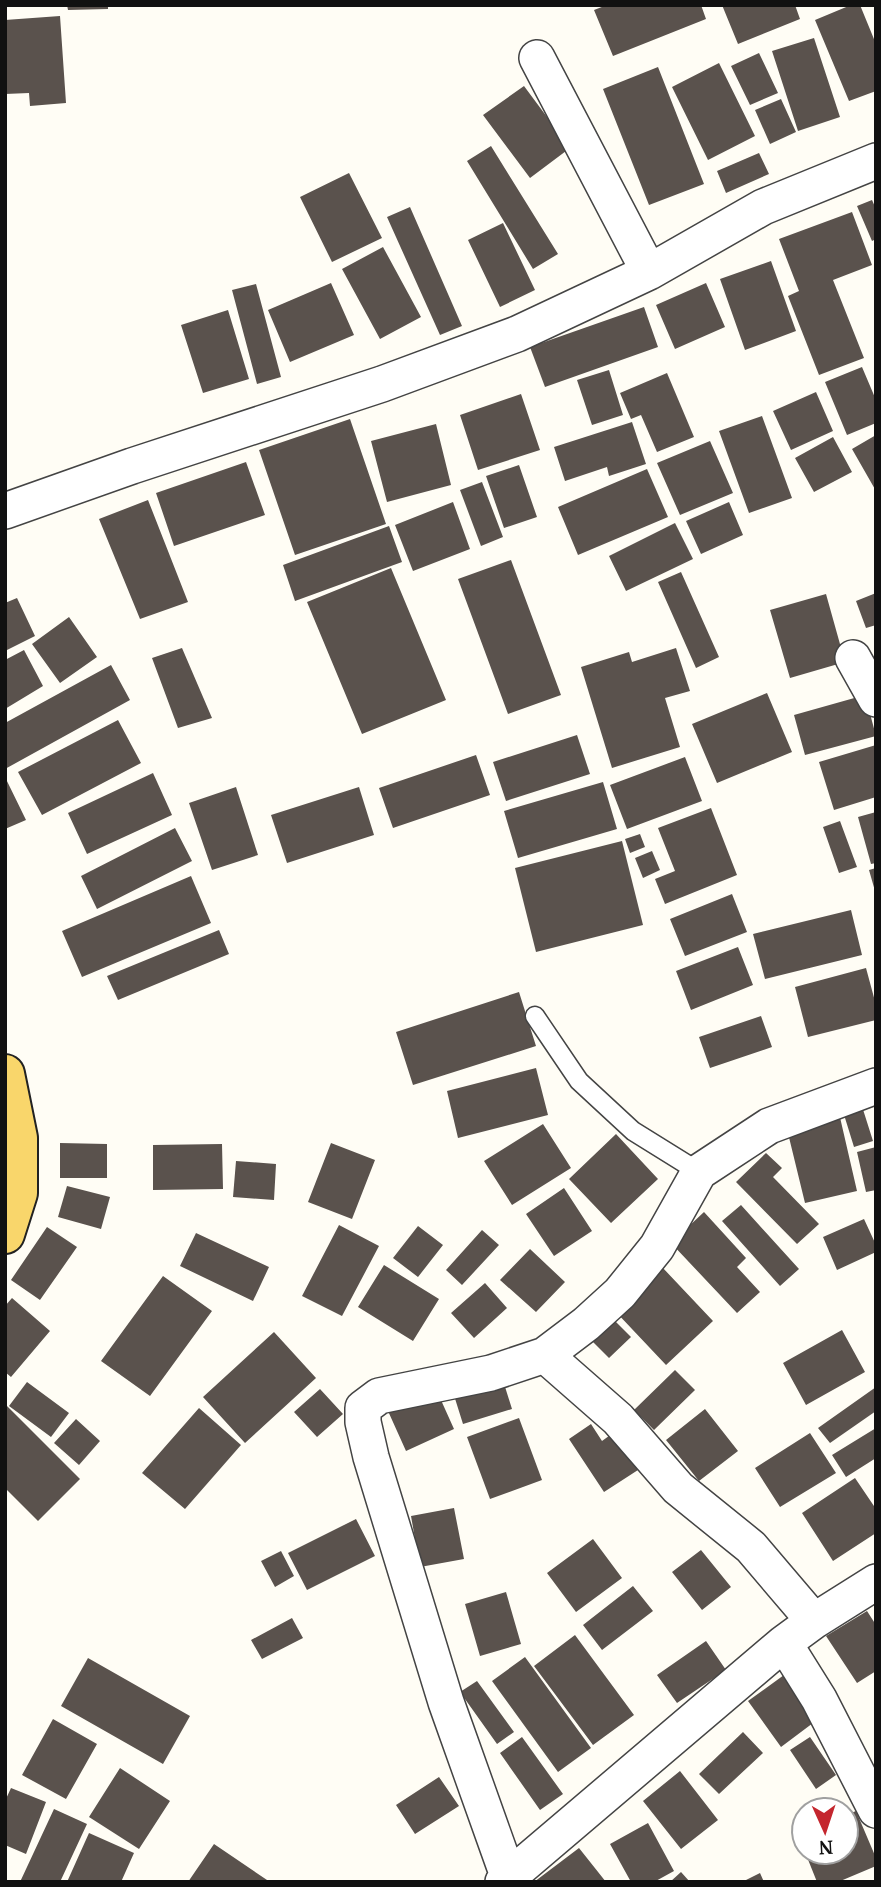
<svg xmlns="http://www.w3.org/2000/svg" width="881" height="1887" font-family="'PT Serif',serif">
<rect width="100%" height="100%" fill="#fffdf5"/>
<path fill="#5a524d" d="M67,5H108V9L68,10Z
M607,5H701L706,19L613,56L594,10Z
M722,5H795L800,19L738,44Z
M851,5H860L876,44V91L849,101L815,20Z
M60,16L66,103L30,106L29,93L5,94V20Z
M814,38L840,117L798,131L772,51Z
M759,53L778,93L750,105L731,66Z
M719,63L755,136L708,160L672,87Z
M658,67L704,184L649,205L603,89Z
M524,86L570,148L530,178L483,115Z
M781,99L796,132L770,144L755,110Z
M491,146L558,254L533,269L467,161Z
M759,153L769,174L726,193L717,171Z
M349,173L382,238L332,262L300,197Z
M872,200L876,209V239L872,241L857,206Z
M410,207L462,326L440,335L387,217Z
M852,212L872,265L833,280L864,358L819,375L788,296L799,291L779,239Z
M503,223L535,290L500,307L468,240Z
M383,247L421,317L380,339L342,269Z
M771,261L796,331L745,350L720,279Z
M331,283L354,335L290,362L268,310Z
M706,283L725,327L675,349L656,305Z
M256,284L281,377L257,384L232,290Z
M644,307L658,347L545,387L530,347Z
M228,310L249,379L203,393L181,325Z
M862,367L876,400V423L847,435L825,382Z
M609,370L623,415L592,425L577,380Z
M667,373L694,437L657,452L641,415L631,419L620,393Z
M816,392L833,431L791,450L773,411Z
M521,394L540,450L478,470L460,415Z
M762,416L792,498L749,513L719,431Z
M350,419L386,524L295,555L259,450Z
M632,422L646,464L609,476L607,467L565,481L554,447Z
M436,424L451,485L387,502L371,441Z
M876,435V491L852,449Z
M833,437L852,472L814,492L795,458Z
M710,441L733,493L680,515L657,463Z
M246,462L265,515L174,546L156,493Z
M519,465L537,517L504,528L486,476Z
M647,469L668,517L578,555L558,507Z
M482,482L503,537L481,546L460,490Z
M148,500L188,602L140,619L99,519Z
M453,502L470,549L413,571L395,525Z
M729,502L743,535L701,554L686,521Z
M675,523L693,559L626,591L609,556Z
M389,526L402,562L295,601L283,565Z
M511,560L561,695L508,714L458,579Z
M391,568L446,700L362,734L307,602Z
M681,572L719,657L696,668L658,582Z
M876,593V625L866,628L856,601Z
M826,594L845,662L790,678L770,610Z
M17,598L35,636L5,651V603Z
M69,617L97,657L60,683L32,644Z
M182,648L212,718L178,728L152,658Z
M676,648L690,691L665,698L680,747L612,768L581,667L629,652L632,662Z
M24,650L43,686L5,709V660Z
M111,665L130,700L5,769V723Z
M767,693L792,752L717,783L692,724Z
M865,695L876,736L805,755L794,715Z
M118,720L141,763L42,815L18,772Z
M577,735L590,774L506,801L493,762Z
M876,745V797L834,810L819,762Z
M476,755L490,795L393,828L379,788Z
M685,757L702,801L627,829L610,785Z
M153,773L172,815L87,854L68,813Z
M5,777L26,820L5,829Z
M603,782L617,829L518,858L504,811Z
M236,787L258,855L212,870L189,803Z
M359,787L374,835L287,863L271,815Z
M711,808L737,875L665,904L655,879L675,871L658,828Z
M876,812V863L871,864L858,817Z
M840,821L857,867L839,873L823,827Z
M175,828L192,861L97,909L81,876Z
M640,834L645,847L630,853L625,839Z
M622,841L643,925L536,952L515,868Z
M652,851L660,870L643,878L635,858Z
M876,868V891H875L869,870Z
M191,876L211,923L82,977L62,931Z
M732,894L747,932L685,956L670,919Z
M851,910L862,955L765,979L753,934Z
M219,930L229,954L118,1000L107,976Z
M738,947L753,985L691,1010L676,971Z
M866,968L876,1005V1020L808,1037L795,987Z
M519,992L536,1046L413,1085L396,1032Z
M761,1016L772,1047L710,1068L699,1037Z
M536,1068L548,1115L458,1138L447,1091Z
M860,1100L873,1141L854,1147L841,1105Z
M839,1113L857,1191L805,1203L786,1125Z
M543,1124L571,1168L512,1205L484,1161Z
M616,1134L658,1179L611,1223L569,1179Z
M60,1143L107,1144V1178H60Z
M331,1143L375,1160L352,1219L308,1202Z
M222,1144L223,1189L153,1190V1145Z
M876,1147V1190L866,1192L857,1152Z
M766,1153L782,1168L773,1177L819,1224L797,1244L736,1182Z
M236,1161L276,1164L274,1200L233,1197Z
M67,1186L110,1197L101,1229L58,1217Z
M564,1188L592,1231L554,1256L526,1214Z
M741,1205L799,1269L780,1286L722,1221Z
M704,1212L746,1258L737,1267L760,1292L737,1313L671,1243Z
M864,1219L876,1245V1252L837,1270L823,1237Z
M339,1225L379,1246L342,1316L302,1296Z
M418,1226L443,1245L418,1277L393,1258Z
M47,1227L77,1247L40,1300L11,1280Z
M482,1230L499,1245L462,1285L446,1270Z
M196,1233L269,1267L253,1301L180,1266Z
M530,1249L565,1282L536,1312L500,1280Z
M384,1265L439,1299L413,1341L358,1307Z
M662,1267L713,1321L666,1365L615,1311Z
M163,1276L212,1311L150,1396L101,1361Z
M485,1283L507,1308L474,1338L451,1313Z
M12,1298L50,1331L11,1377L5,1372V1306Z
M610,1316L631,1337L609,1358L588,1337Z
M842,1330L865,1372L806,1405L783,1363Z
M274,1332L316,1378L245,1443L203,1397Z
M675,1370L695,1390L654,1430L634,1410Z
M501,1374L512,1409L463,1424L452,1389Z
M27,1382L69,1413L51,1437L9,1406Z
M876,1387V1411L830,1443L818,1428Z
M320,1389L343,1414L317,1437L294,1412Z
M436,1389L454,1429L406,1451L388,1411Z
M5,1404L80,1479L38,1521L5,1488Z
M199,1408L241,1445L185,1509L142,1473Z
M705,1409L738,1451L699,1481L666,1440Z
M519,1418L542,1480L490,1499L467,1437Z
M76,1419L100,1441L79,1465L54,1443Z
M591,1424L602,1441L613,1433L638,1470L604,1492L569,1439Z
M876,1428V1458L846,1477L832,1455Z
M810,1433L836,1473L780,1507L755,1468Z
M855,1478L876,1509V1533L833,1561L802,1513Z
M454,1508L464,1559L420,1567L411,1516Z
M356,1519L375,1556L307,1590L288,1553Z
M593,1539L622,1578L576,1612L547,1573Z
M701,1550L731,1587L702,1610L672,1572Z
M281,1551L294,1576L275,1587L261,1561Z
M633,1586L653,1611L602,1650L583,1625Z
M506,1592L521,1644L480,1656L465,1604Z
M867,1611L876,1625V1671L857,1683L826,1636Z
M292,1618L303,1638L262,1659L251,1640Z
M575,1635L634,1715L593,1745L534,1666Z
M706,1641L726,1670L677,1703L657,1675Z
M525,1657L591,1748L558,1772L492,1681Z
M88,1658L190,1716L163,1764L61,1706Z
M784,1675L817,1720L781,1747L748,1701Z
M477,1681L514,1732L497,1744L460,1692Z
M53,1719L97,1744L66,1799L22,1775Z
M743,1732L763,1753L719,1794L699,1774Z
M522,1737L563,1794L540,1810L500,1753Z
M810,1737L836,1775L816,1789L790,1750Z
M120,1768L170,1801L139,1849L89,1817Z
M680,1771L718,1820L681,1849L643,1801Z
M439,1777L459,1806L415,1834L396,1805Z
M11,1788L46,1802L26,1854L5,1845V1801Z
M54,1809L87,1824L60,1882H20Z
M856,1811L876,1858V1866L838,1882H817L805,1852H846V1815Z
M648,1823L674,1871L654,1882H631L610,1844Z
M89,1833L134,1853L121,1882H67Z
M214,1844L270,1882H188Z
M579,1848L606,1882H534Z
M681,1872L690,1882H670Z
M760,1873L764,1882H742Z"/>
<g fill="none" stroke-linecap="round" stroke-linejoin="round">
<g stroke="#444" stroke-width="21">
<path id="service" d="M535,1016L579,1081L633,1131L699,1172"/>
</g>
<g stroke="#444" stroke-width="38">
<path id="minor" d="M537,58L649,272
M5,511L132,466L382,384L517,334L649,272L763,207L876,161
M853,658L876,699
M545,1355L618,1419L678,1488L751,1547L814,1621
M784,1643L819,1699L876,1810
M508,1876L446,1702L371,1457L363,1422V1408L379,1396L491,1373L545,1355L586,1324L620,1293L657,1247L699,1172L769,1126L876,1086
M503,1882L784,1643L814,1621L876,1582"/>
</g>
<g stroke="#222" stroke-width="42">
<path id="primary" d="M5,1074L18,1138V1193L5,1234"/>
</g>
<use href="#service" stroke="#fff" stroke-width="18"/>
<use href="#minor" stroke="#fff" stroke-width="35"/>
<use href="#primary" stroke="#f9d66b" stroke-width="38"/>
</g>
<rect width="881" height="1887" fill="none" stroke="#111111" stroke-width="14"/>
<g transform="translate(825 1831) rotate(177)"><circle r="33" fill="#ffffff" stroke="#a0a0a0" stroke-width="2"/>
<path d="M0-5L12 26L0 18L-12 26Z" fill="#c4262e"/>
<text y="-10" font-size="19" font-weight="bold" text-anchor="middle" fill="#111111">N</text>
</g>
</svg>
